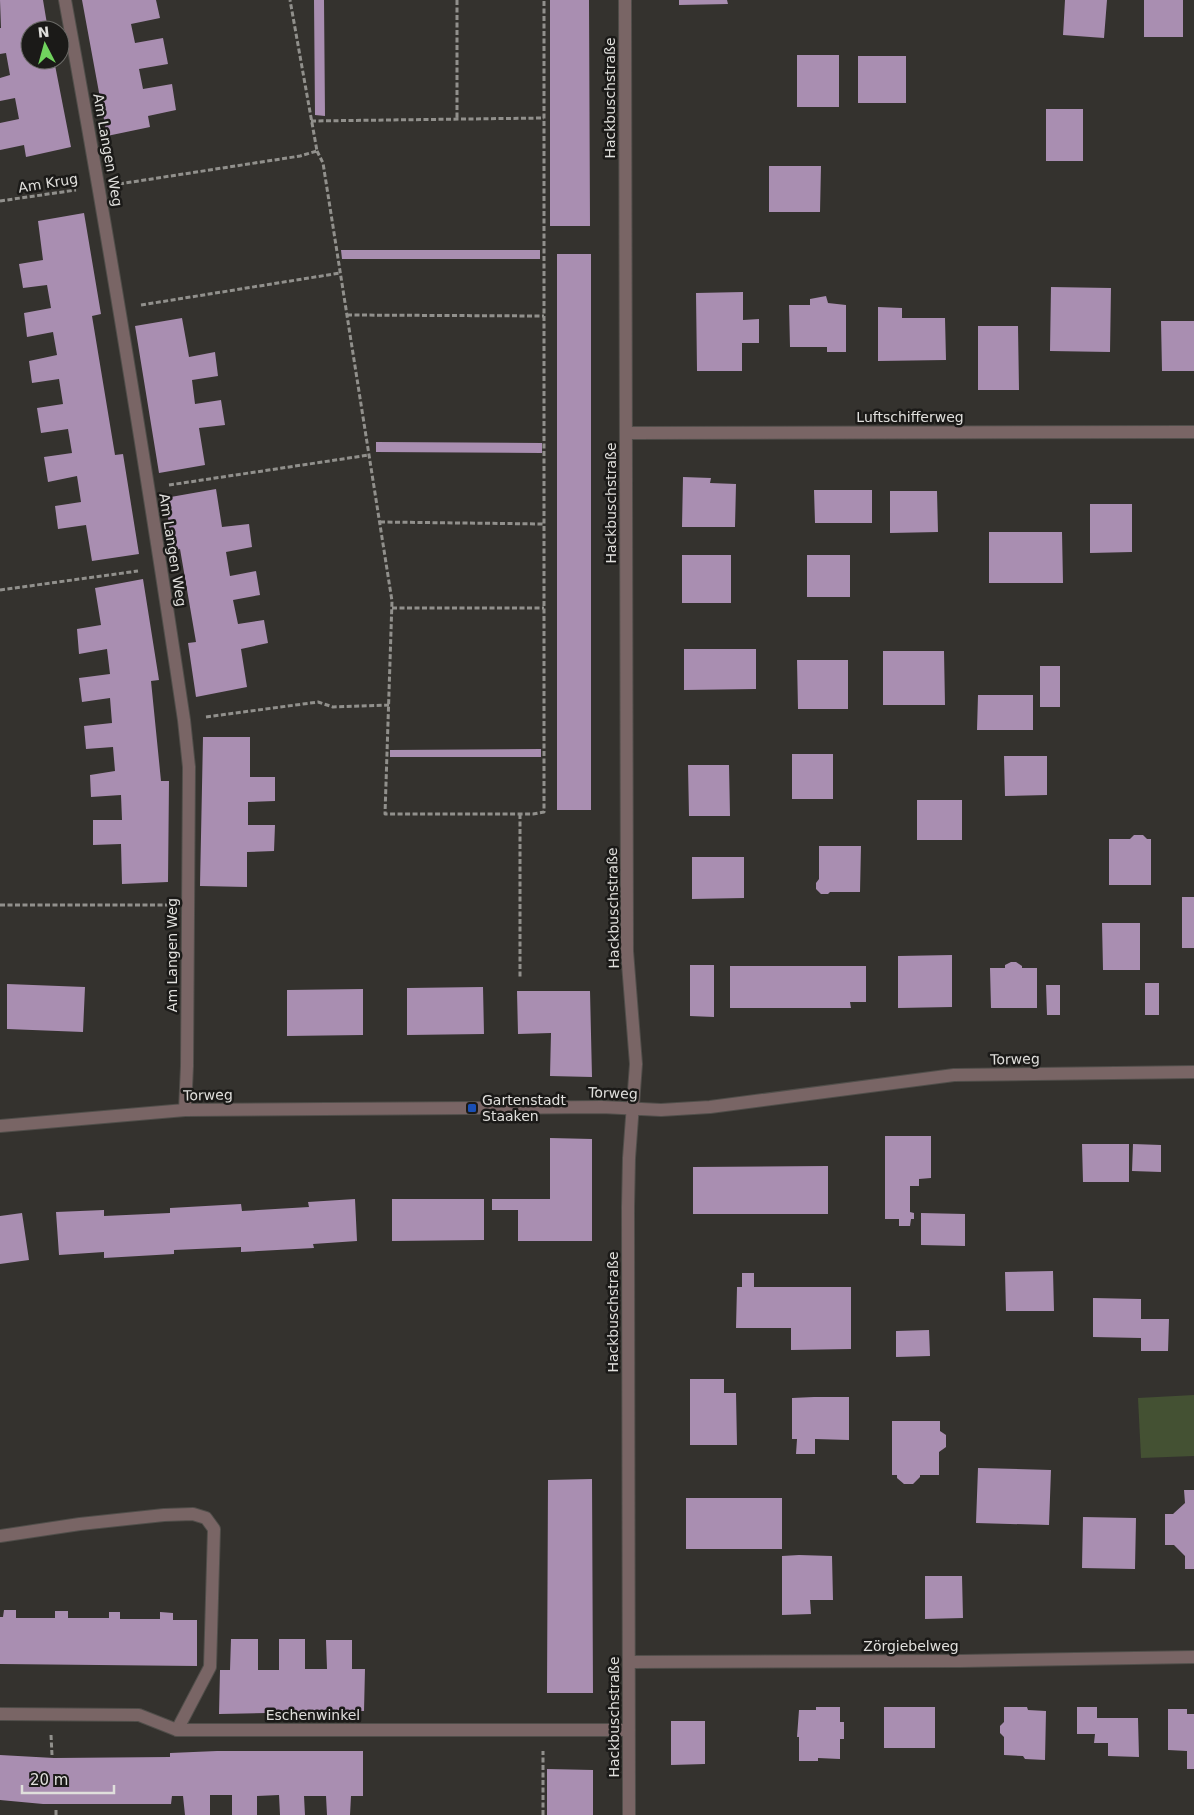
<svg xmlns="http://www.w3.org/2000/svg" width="1194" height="1815" font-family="'DejaVu Sans',sans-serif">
<rect width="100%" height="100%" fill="#34322e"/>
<path fill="#445133" d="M1194,1395V1456L1141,1458L1138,1398Z"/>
<path fill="#a98eb1" d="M0,0H43L48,30H30V60H54L71,147L26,157L24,145L0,150V123L19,119L15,98L0,101V78L10,75L6,53L0,54V28H1Z
M82,0H156L160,18L131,24L135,43L163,38L168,64L139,69L143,89L172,84L176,110L148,116L150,127L107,136Z
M314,0H324L325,116L315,115Z
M550,0H589L590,226H550Z
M679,0H727L728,4L679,5Z
M1065,0H1107L1104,38L1063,35Z
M1144,0H1183V37H1144Z
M797,55H839V107H797Z
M858,56H906V103H858Z
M1046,109H1083V161H1046Z
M769,166H821L820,212H769Z
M84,213L101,314L92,316L115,455L123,454L139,554L92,561L86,525L58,529L55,506L81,502L77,476L48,482L44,457L72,453L68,429L41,433L37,408L63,404L59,379L32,383L29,361L57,355L53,332L27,337L24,313L51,308L47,285L23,288L19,264L43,260L38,221Z
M341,250H540V259H342Z
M557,254H591V810H557Z
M1051,287L1111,288L1110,352L1050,351Z
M743,292V320L759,319V343H742V371H697L696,293Z
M826,296L828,303L846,305V352H827V347H790L789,305H810V299Z
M878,307L902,308V318H945L946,360L878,361Z
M182,318L189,357L215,352L218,376L192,380L195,404L221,400L225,425L199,428L205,465L159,473L135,326Z
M1161,321H1194V371H1162Z
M978,326H1018L1019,390H978Z
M376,442L542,443V453L376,452Z
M683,477L711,478L710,483L736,484L735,527H682Z
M216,489L222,527L249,524L252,547L226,552L230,576L256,571L260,595L233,600L238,624L264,620L268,643L241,649L247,687L196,697L188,643L196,642L180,549L173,551L165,498Z
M814,490H872V523H815Z
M890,491H937L938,532L890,533Z
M1090,504H1132V552L1090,553Z
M989,532H1062L1063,583H989Z
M682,555H731V603H682Z
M807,555H850V597H807Z
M143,579L159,680L151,681L161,781H169L168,882L122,884L121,844L93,845V820H122L121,795L91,797L90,775L115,771L113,747L86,749L84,726L112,723L110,698L82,702L79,678L110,674L107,649L79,654L77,629L101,625L95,588Z
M684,649H756V689L684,690Z
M883,651H944L945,705H883Z
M797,660H848V709H798Z
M1040,666H1060V707H1040Z
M978,695H1033V730H977Z
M203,737H250V777H275V801L248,802V825H275L274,851L247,852V887L200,886Z
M541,749V757H390V750Z
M792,754H833V799H792Z
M1004,756H1047V795L1005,796Z
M688,765H729L730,816H689Z
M917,800H962V840H917Z
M1134,835H1143L1147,839H1151V885H1109V839H1130Z
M819,846H861L860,892H830L828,894H821L816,889V883L819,879Z
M692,857H744V898L692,899Z
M1182,897H1194V948H1182Z
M1102,923H1140V970H1103Z
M952,955V1007L898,1008V956Z
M1011,962H1016L1022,966V968H1037V1008H991L990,968H1005V965Z
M690,965H714V1017L690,1016Z
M730,966H866V1002H850L851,1008H730Z
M1145,983H1159V1015H1145Z
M7,984L85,987L83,1032L7,1029Z
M1046,985H1060V1015H1047Z
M483,987L484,1034L407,1035V988Z
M363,989V1035L287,1036V990Z
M517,991H590L592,1077L550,1076L551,1033L518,1034Z
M885,1136H931V1178L919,1179V1186H910V1212L914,1213V1219H911L910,1226H899V1219H885Z
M550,1138L592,1139V1241H518V1210H492V1199H550Z
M1082,1144H1129V1182H1083Z
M1133,1144L1161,1145V1172L1132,1171Z
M828,1166V1214H693V1167Z
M355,1199L357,1241L313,1244L314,1248L241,1252V1247L174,1250V1254L104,1258V1252L59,1255L56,1212L104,1210V1216L170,1213V1208L241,1204L242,1211L309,1207L308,1202Z
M392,1199H484V1240L392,1241Z
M22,1213L29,1260L0,1264V1216Z
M921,1213L965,1214V1246L921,1245Z
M1053,1271L1054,1311H1006L1005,1272Z
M742,1273H754V1287H851V1349L791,1350V1328H736L737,1287H742Z
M1093,1298L1141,1299V1319H1169L1168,1351H1141V1338L1093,1337Z
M929,1330L930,1356L896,1357V1331Z
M690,1379H724V1393H736L737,1445H690Z
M814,1397H849V1440L815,1439V1454H796L797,1439H792V1398Z
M892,1421H940V1431L946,1435V1447L939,1452V1475H920V1477L913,1484H904L897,1478V1475H892Z
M978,1468L1051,1470L1049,1525L976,1523Z
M592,1479L593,1693H547L548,1480Z
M1184,1490H1194V1569H1185V1556L1174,1545H1165V1514H1173L1185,1503Z
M686,1498H782V1549H686Z
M1083,1517L1136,1518L1135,1569L1082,1568Z
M799,1555L832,1556L833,1600H810L811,1614L782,1615V1556Z
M925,1576H962L963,1618L925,1619Z
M4,1610H16V1618H55V1611H68V1618H109V1612H120V1619H160V1612L173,1613V1620H197V1666L0,1664V1617H3Z
M231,1639H258V1670H279V1639H305V1669H327L326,1640H352V1669H365L364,1711L219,1714L220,1670H230Z
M816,1707H840V1722H844V1739H840V1759L818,1758V1761H799V1737H797L799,1710H816Z
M884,1707H935V1748H884Z
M1004,1707H1027L1028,1710L1046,1711L1045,1760L1025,1759L1023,1756L1004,1755V1737L1000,1733V1726L1004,1722Z
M1077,1707H1097V1718H1138L1139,1757L1108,1756V1743H1094L1095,1734H1077Z
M1168,1709H1187V1714H1194V1769H1187V1751L1168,1750Z
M671,1721H705V1764L671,1765Z
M217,1751H363V1796H351L350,1815H327L326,1796H304L305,1815H280L279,1795L257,1796V1815H232V1795H210V1815H185L183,1796H172L171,1804H43L0,1800V1755L54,1758L170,1757V1753Z
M547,1769L593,1770V1815H547Z"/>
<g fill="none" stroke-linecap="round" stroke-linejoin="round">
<g stroke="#504e4a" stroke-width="14">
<path id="service" d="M0,1536L80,1524L164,1515L193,1514L206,1518L214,1529L210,1667L177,1730"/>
</g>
<g stroke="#504e4a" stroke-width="14">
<path id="minor" d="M65,0C109,239 148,479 184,720L189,767L187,1066L185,1110
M625,0L627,951L636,1064L629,1158L628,1207L629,1815
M626,433L1194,432
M0,1126L185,1110L602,1107L661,1110L710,1107L954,1075L1194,1072
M629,1662L961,1661L1194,1657
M0,1714L139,1715L177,1730H629"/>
</g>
<path stroke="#91908c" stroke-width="3" stroke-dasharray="5 2.5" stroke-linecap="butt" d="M457,0V119
M311,121L544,118
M317,151L323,163L392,601L385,814H533L544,812V0
M119,184L300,156L317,151L290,0
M0,201L76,190
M141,305L340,273
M347,315L544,316
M169,485L369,455
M380,522L544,524
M0,590L138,571
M392,608H544
M206,717L318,702L333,707L389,705
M520,814V979
M0,905H167
M51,1735L52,1755
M56,1810V1815
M543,1815V1751"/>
<use href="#service" stroke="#796565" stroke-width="12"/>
<use href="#minor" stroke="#796565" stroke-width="12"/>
</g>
<rect fill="#1a4fb4" stroke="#1b1a18" stroke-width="2" x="467" y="1103" width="10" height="10" rx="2.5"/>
<g text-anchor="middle" stroke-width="5" stroke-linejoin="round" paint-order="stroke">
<g font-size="14" fill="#e0dfdc" stroke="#1b1a18">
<text transform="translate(610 98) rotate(-90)" y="5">Hackbuschstraße</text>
<text transform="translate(108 150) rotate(80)" y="5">Am Langen Weg</text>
<text transform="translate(48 183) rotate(-9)" y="5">Am Krug</text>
<text x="910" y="422">Luftschifferweg</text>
<text transform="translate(611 503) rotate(-90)" y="5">Hackbuschstraße</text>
<text transform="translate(173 550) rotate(81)" y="5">Am Langen Weg</text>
<text transform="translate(613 908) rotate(-91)" y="5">Hackbuschstraße</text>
<text transform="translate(172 955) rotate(-90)" y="5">Am Langen Weg</text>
<text transform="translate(1015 1059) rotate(-1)" y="5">Torweg</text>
<text transform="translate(613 1093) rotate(2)" y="5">Torweg</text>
<text transform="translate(208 1095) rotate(-1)" y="5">Torweg</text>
<text transform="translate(613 1312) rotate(-90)" y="5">Hackbuschstraße</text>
<text x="911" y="1651">Zörgiebelweg</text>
<text x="313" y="1720">Eschenwinkel</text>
<text transform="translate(614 1717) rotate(-90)" y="5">Hackbuschstraße</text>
</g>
<g font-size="14" fill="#e0dfdc" stroke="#1b1a18" text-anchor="start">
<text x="482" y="1105">Gartenstadt<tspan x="482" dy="16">Staaken</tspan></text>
</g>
</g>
<g transform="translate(45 45) rotate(354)"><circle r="24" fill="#1b1a18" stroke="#6a6966"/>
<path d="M0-4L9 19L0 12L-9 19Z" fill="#71d35e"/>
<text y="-8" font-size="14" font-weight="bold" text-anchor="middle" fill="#e0dfdc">N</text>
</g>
<path d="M22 1785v8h92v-8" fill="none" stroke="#e0dfdc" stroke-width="2.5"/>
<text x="30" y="1785" font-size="15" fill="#e0dfdc" stroke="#1b1a18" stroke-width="4" paint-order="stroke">20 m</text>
</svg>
